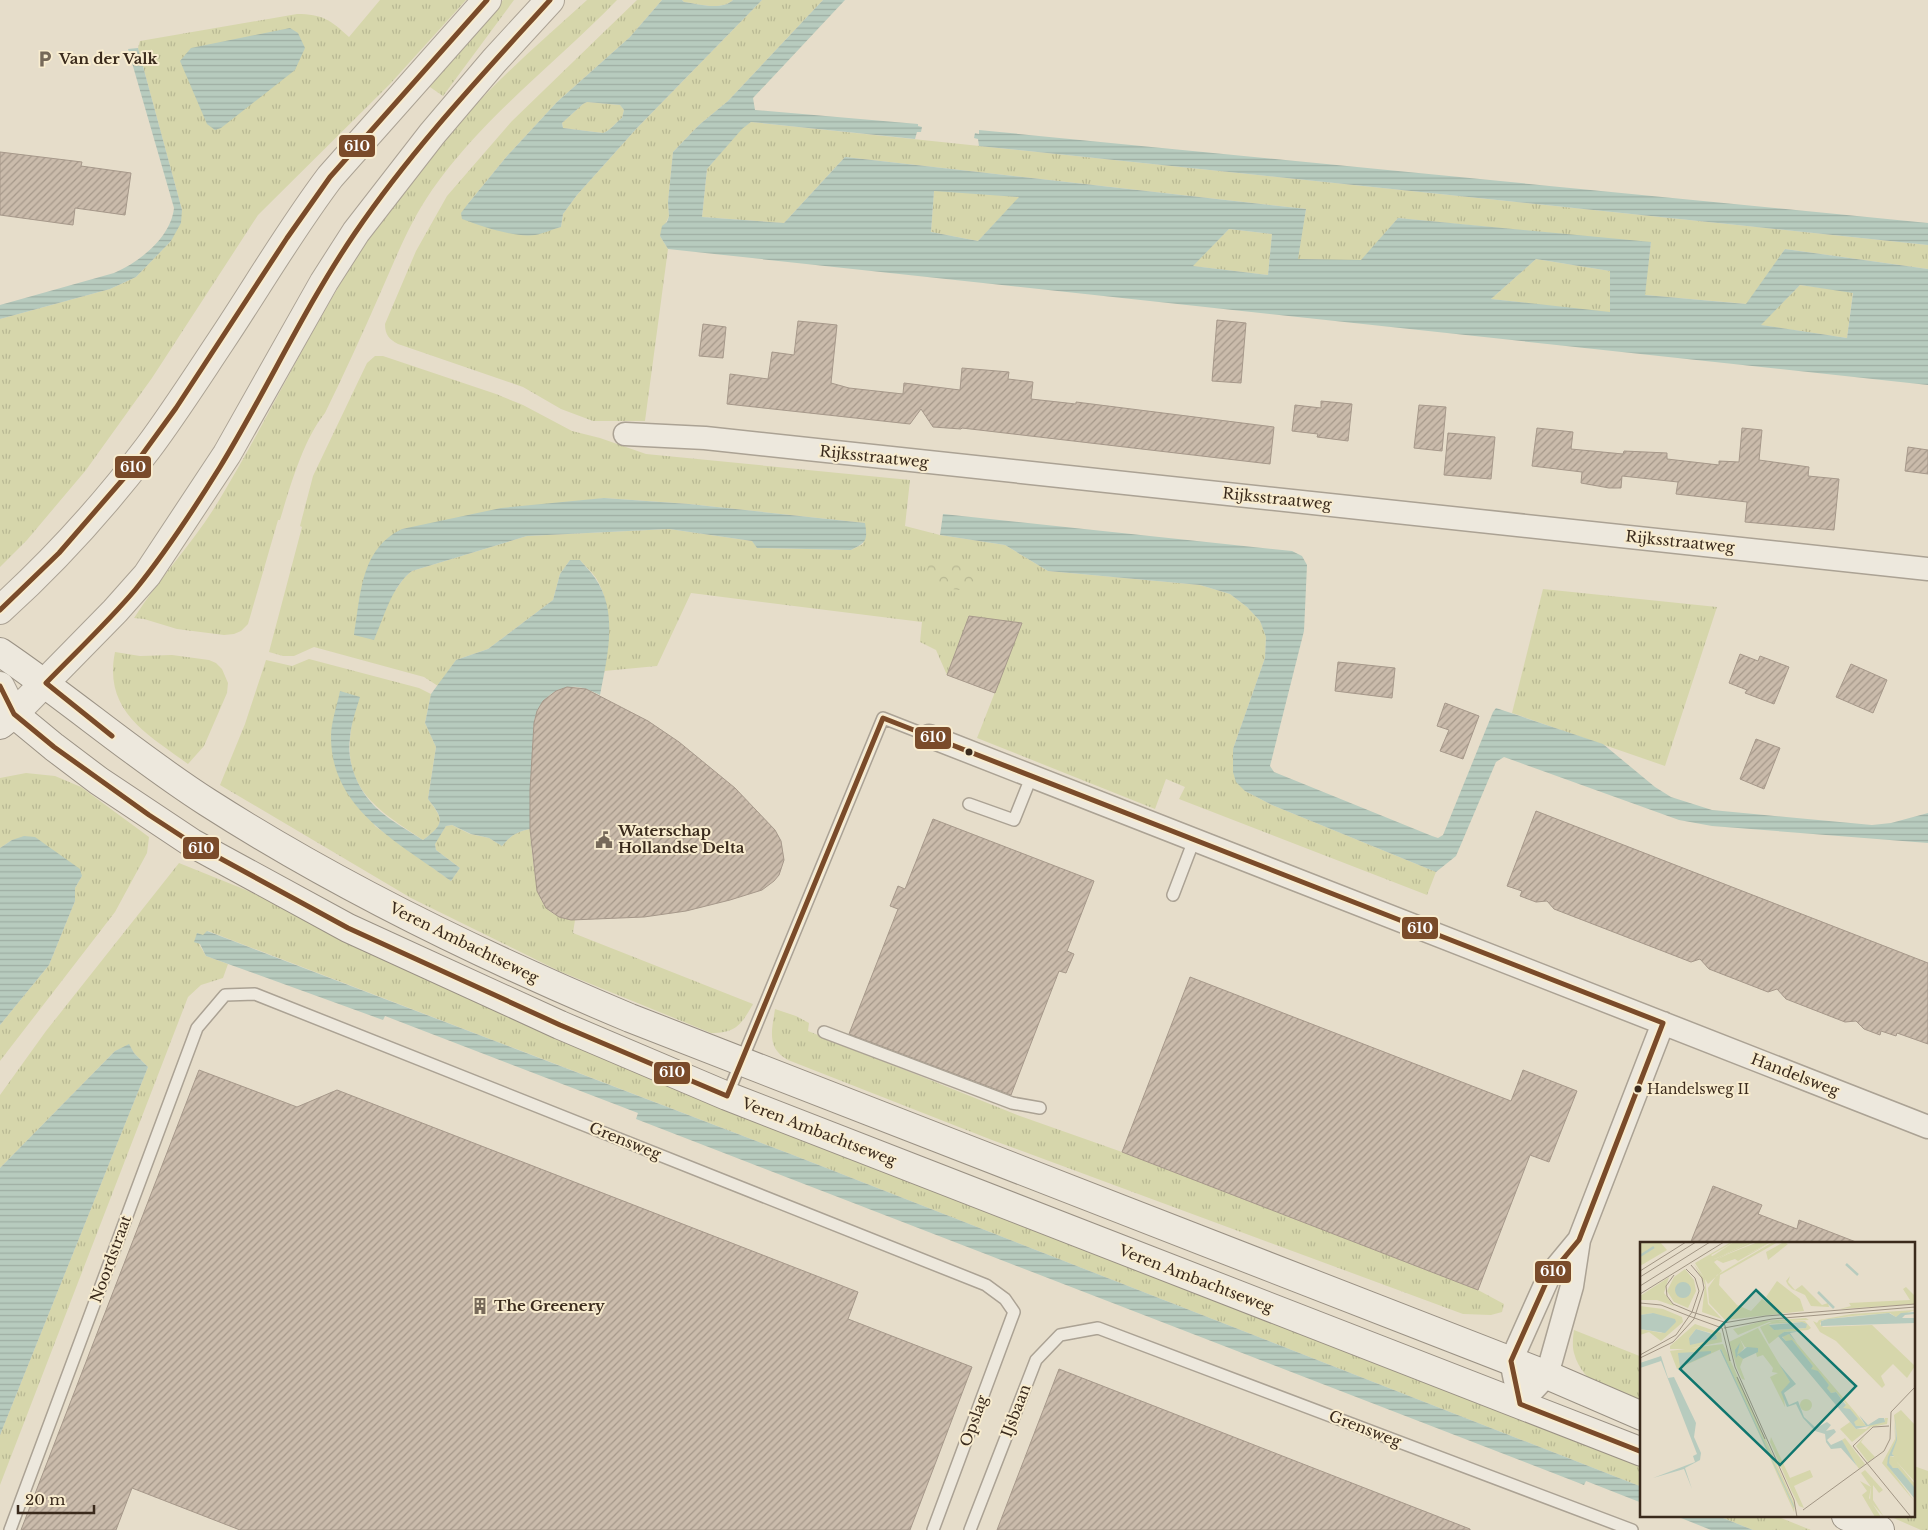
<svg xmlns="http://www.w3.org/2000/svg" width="1928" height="1530" font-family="'Libre Baskerville',serif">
<defs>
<pattern id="grass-tufts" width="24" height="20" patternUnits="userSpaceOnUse" patternTransform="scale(1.25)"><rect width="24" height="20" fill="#d6d6ab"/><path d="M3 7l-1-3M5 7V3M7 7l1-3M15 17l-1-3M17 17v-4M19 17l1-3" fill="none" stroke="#b8b893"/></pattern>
<pattern id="park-crowns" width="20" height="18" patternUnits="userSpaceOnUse" patternTransform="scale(1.25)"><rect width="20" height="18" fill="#d6d6ab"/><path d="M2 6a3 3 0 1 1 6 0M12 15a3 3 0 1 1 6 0" fill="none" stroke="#b8b893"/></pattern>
<pattern id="water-rules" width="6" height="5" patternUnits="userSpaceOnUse" patternTransform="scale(1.25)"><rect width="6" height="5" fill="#b7cbbe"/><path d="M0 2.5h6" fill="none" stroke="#9eaea3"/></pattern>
<pattern id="building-hatch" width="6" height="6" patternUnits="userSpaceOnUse" patternTransform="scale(1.25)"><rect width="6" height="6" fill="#cabbab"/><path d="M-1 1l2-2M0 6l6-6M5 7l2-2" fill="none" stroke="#a5988a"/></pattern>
</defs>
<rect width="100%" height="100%" fill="#e6ddca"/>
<path fill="url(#grass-tufts)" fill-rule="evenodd" d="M380,0H466L390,84L258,215L152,378L86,470L27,540L0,567V319L110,289L136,277L171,241L182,210L138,48L140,41L297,14C322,14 331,20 349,37Z
M503,0H514L443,96L427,85Z
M587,0H617C555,64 483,117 432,190C409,223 395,260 379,296C362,335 344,374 325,413C303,440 290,487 280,520H278L248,624L241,631L234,634L224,635L177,629L144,619L134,618C160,577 193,543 218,502C269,418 310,328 364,246C400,193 440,141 485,95C517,62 553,31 587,0Z
M637,0H662L630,37L557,102L507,156L467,205L553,229L561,227L563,214L577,195L637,128L762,0H823L728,101L699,125L673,152L668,202L669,216L660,236L668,249L645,421H593L561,409L523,387L398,344C389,339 385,335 385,324L416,251L447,196L512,121Z
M682,0H733C722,11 698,4 684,2Z
M587,102L620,105L624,110L622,118C615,123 610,131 603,133L563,128L562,123L583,104Z
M751,122L1928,245V269L1785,249L1747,304L1644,295L1651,243L1398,218L1361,261L1297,259L1306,209L845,157L784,223L702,217L707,169L742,128Z
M934,190L1020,197L978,241L931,232Z
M1229,229L1272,234L1268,275L1192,266Z
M1536,259L1610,271V313L1491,299Z
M1800,285L1853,292L1847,338L1760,325Z
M375,356H383L496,394L523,405L572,431L600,438L646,454L910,480L905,526L940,535L1005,545L1048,571L1200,585L1230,594L1247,607L1260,621L1266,636L1265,658L1233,749L1245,791L1272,805L1436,872L1427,895L1179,799L1185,787L1166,779L1155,809L977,738L1022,623L969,616L947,675L936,650L920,642L922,622L691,593L657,666L604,671C609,641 613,606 596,578C592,572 585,566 580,560H570L560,574L553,600L488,649L456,660L438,686L424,677L314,647L294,656H283L269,652L302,527L300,526L313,476L367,363ZM604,498L689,504L865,523L863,544L851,550L758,548L752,541L669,529L527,536L412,571L404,578L395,591L402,529Z
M1543,589L1717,607L1665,766L1512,713Z
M115,652L140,656L172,655L209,660L216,663L222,669L228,683L227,693L204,746L188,764C147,734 103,711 115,652Z
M309,659L419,688L431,694L425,723L436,747L428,799C444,820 445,824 423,840C376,809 340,788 352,724L331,735L375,826L451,881L460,868L436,850L435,843L446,826L452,825L470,834L489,838L502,846C510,836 518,831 530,829C531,842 532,855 534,868C538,896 541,917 575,920L573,933L753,1004C741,1025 736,1033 711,1033L559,971L411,898L220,785L245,724L266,660L292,666Z
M26,773L55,776L81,787L149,837L147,853L115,912L0,1061V1025L49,965L75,901V888L82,876L12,840L0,848V778Z
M179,863L246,890L324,925L1642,1464V1487L793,1155L208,931L199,944L206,956L228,964L223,978L201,985L188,997L0,1485V1435L148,1067L134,1053L129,1045L115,1051L0,1168V1095L46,1031Z
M775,1009L796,1016L809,1023L808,1031L1020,1116L1122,1152L1478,1290L1504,1304L1502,1312L1491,1315L1463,1314L992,1140L788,1060C766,1048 772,1030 775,1009Z
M1574,1330L1642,1357V1407C1614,1393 1583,1386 1574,1353C1572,1346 1573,1337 1574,1330Z
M1914,1466L1928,1471V1530H1921L1889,1516H1914Z
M1718,1516H1776L1811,1530H1753Z"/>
<path fill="url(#park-crowns)" d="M929,558L966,563L981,573L985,586L959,590L925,585Z"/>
<path fill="url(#water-rules)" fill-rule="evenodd" d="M662,0H682L684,2C698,4 722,11 733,0H762L637,128L577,195L563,214L561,227C552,229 543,234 535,235C515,238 481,226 462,219L461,213L467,205L507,156L557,102L630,37ZM587,102L620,105L624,110L622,118C615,123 610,131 603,133L563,128L562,123L583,104Z
M823,0H845L753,98L755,110L918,124V126L922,127L921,132H917L915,139L751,122L742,129L707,169L702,217L784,223L845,157L1306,209L1298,259L1361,260L1398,218L1651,242L1645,295L1746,304L1785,249L1928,269V385L668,249L660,236L662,226L667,222L669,216L668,202L673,152L699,125L728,101ZM934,191L1019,197L978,241L931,232ZM1229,229L1272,234L1268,275L1193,266ZM1536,259L1610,271V312L1491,299ZM1800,285L1853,293L1847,338L1761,325Z
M290,28L298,33L305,48L295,70L221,128L215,130L207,124L180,61L191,48Z
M138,48L182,210L181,223L171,241L136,277L110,289L0,319V305L114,273C140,262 171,237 174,208L128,49Z
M979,130L1928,223V245L979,146L978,139L974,138L975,133L979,134Z
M604,498L689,504L865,523C868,541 866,542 851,550L757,548L752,541L669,529L527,536L412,571C392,586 384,617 374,640L354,635C361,595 360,549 402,529L501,508Z
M943,514L1292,551L1302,556L1307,565L1304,631L1270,766L1274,772L1432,836L1438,838L1443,835L1493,712L1496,708L1603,744L1655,787L1671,797L1712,810L1872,825L1891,823L1928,813V843L1712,826L1679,820L1504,757L1496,762L1456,856L1436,872L1272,805L1245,791L1236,782L1233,772V749L1265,658L1266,637L1260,621L1247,607L1230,594L1200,585L1048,571L1005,545L940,535Z
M570,560H580C585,566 591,572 595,578C619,612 607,658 600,695C592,691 585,688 577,687C555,685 537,702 534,723L530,790V829C518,831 510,836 502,846L489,838L471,834L452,825L446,826L435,844L436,850L460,868L451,881C400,843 331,810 331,737C331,722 337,706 340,691L360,697C356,710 351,724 350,738C346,765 360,795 381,812C394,823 409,831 423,840C445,824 444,819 428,799L436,747L425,723L431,694L456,660L488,649L553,600L560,574Z
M24,836L35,837L80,869L82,876L75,888V901L49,965L0,1025V848L12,840Z
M207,931L793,1155L1642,1487V1503L1586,1481L1584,1485L636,1119L638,1113L385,1016L383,1020L206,956L200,944L194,942L197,933L203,935Z
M129,1044L134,1053L148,1067L0,1435V1168L115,1051Z
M1676,1516H1718L1753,1530H1711Z"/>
<path fill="url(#building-hatch)" stroke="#a6988a" d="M0,152L82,162L81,166L131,173L125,215L75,208L73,225L0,215Z
M1217,320L1246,323L1241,383L1212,381Z
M798,321L837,325L831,383L849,388L903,394L904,383L960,390L962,368L1009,372L1008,379L1033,382L1031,399L1076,404V402L1274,427L1270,464L962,428L961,429L933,427L921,409L910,424L727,404L730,374L768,379L772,352L794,355Z
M703,324L726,327L723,358L699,356Z
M1321,401L1352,404L1348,441L1317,437L1318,434L1292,431L1295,405L1321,408Z
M1419,405L1446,407L1442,451L1414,448Z
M1537,428L1573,432L1571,449L1623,454L1624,451L1667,453V459L1719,465V461L1739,462L1742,428L1762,430L1759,460L1809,467L1808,476L1839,479L1834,530L1745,522L1747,502L1676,494L1678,482L1622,476L1621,488H1609L1581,483L1582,472L1532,466Z
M1448,433L1495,437L1491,479L1444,475Z
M1908,447L1928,450V474L1905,471Z
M969,616L1022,623L995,693L947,675Z
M1740,654L1758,661L1760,656L1789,667L1774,704L1745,693L1747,690L1729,683Z
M1338,662L1395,668L1392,698L1335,691Z
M1851,664L1887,680L1873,713L1836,697Z
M567,687L586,689L648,721L679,742L735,788L775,830L781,841L784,860L779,875L774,881L762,890L730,900L686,911L644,917L571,920L559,917L546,908L537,891L530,829V790L534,723L537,711L543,701L556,691Z
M1445,703L1479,716L1463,759L1440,751L1449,730L1437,726Z
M1756,739L1780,748L1764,789L1740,779Z
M1536,811L1928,963V1044L1897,1033L1896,1036L1881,1031L1880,1035L1864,1029L1856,1021L1845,1022L1786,999L1777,989L1768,992L1709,969L1700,959L1691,962L1554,909L1547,901L1536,902L1520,896L1522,891L1507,886Z
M933,819L1094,881L1067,951L1074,954L1066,973L1059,971L1011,1095L849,1034L898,909L890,906L898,886L905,889Z
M1190,977L1511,1101L1523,1070L1577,1091L1549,1162L1530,1155L1478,1290L1122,1152Z
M199,1070L297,1107L337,1090L858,1292L848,1319L972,1367L910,1530H240L132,1488L116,1530H21Z
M1713,1186L1762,1205L1758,1214L1797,1229L1799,1220L1856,1242V1244H1690Z
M1059,1369L1470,1529V1530H997Z"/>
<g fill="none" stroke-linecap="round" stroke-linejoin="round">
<g stroke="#aba294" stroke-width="14">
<path id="service" d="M969,804L1014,820L1032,775
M1173,895L1194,840
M824,1032L1012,1103L1040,1108
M727,1096L883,718L929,736
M10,1530L197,1028L225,995L255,994L986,1285L1005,1299L1014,1312L933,1530
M970,1530L1036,1360L1060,1335L1098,1328L1632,1530"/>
</g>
<g stroke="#aba294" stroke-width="25">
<path id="minor" d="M625,434L705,438L1928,569
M929,736L1928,1127
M1520,1404L1547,1375L1572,1286L1579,1240L1663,1023
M1520,1404L1511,1361L1549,1276L1578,1241"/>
</g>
<g stroke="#aba294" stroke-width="30">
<path id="tertiary" d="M0,610C54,561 104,506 148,448C174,413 197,377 221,341C257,287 290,230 330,177L487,0
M0,686L14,714L115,611L147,575L227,454L324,282L356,232L432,134L494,61L550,0"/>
</g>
<g stroke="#9a9184" stroke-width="30">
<path id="secondary" d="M0,652C71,700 135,756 207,802C341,888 484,957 630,1018L1547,1375L1642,1416
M0,725L14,714L54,747L99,781L192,843L348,928L560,1025L727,1096L1642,1452
M1846,1516L1880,1530"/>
</g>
<use href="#service" stroke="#ede8dd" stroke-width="11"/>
<use href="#minor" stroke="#ede8dd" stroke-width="22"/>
<use href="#tertiary" stroke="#ede8dd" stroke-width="28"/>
<use href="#secondary" stroke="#ede8dd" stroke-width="28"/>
<g stroke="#f8eccf" stroke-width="9">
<path id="bus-1" d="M0,610L59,553L131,470L176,408L287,238L330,177L487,0
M0,686L14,714L54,747L149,815L192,843L348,928L560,1025L727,1096L883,718L1663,1023
M112,736L46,683C76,652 107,623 135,590C166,552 194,509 220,467C267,390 304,308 355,233C412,149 482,75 550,0
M1642,1452L1520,1404L1511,1361L1549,1276L1579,1240L1663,1023"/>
</g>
<use href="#bus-1" stroke="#7a4b2a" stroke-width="5"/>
</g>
<defs>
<g id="parking-bare" transform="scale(1.35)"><path d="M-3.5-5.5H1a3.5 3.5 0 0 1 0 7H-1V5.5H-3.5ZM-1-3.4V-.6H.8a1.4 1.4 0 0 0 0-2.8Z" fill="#766959" stroke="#f8eccf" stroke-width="2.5" paint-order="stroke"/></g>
<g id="civic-bare" transform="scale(1.35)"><path d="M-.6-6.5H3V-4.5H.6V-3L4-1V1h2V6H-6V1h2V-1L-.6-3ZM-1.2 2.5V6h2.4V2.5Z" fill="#766959" stroke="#f8eccf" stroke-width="2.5" paint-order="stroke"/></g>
<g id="building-bare" transform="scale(1.35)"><path d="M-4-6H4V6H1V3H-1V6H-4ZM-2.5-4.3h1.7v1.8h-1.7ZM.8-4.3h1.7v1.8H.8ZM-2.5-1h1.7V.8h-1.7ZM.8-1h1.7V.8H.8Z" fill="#766959" stroke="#f8eccf" stroke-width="2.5" paint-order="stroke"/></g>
</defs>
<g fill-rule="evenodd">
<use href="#parking-bare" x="45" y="59"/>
<use href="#civic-bare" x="604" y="840"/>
<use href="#building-bare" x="480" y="1306"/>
</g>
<g fill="#3a2a1c" stroke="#f8eccf" stroke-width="2">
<circle cx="969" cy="752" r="4.5"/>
<circle cx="1638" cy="1089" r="4.5"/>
</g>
<g text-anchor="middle" stroke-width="4" stroke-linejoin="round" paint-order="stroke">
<g font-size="14" fill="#3a2a1c" stroke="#f8eccf" text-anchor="start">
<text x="1647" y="1094">Handelsweg II</text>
</g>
<g font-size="15" font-weight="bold" fill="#3a2a1c" stroke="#f8eccf" text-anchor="start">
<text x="59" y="64">Van der Valk</text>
<text x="618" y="836">Waterschap<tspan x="618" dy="17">Hollandse Delta</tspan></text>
<text x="494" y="1311">The Greenery</text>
</g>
<g font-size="15" fill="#3a2a1c" stroke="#f8eccf">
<text transform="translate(874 457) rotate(6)" y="5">Rijksstraatweg</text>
<text transform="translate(1277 499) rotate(6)" y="5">Rijksstraatweg</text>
<text transform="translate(1680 542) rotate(6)" y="5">Rijksstraatweg</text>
<text transform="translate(464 943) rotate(26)" y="5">Veren Ambachtseweg</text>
<text transform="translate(1795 1075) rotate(21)" y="5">Handelsweg</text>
<text transform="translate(819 1132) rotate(21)" y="5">Veren Ambachtseweg</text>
<text transform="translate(625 1141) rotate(22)" y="5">Grensweg</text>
<text transform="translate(111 1259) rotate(-70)" y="5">Noordstraat</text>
<text transform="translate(1196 1279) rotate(21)" y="5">Veren Ambachtseweg</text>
<text transform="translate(1016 1411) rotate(-69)" y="5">IJsbaan</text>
<text transform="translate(974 1421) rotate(-70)" y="5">Opslag</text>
<text transform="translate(1365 1429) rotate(21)" y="5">Grensweg</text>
</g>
</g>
<g transform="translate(1640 1242)">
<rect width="275" height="275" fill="#e6ddca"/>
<path d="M0,0H20L27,8L0,24ZM91,0H94L71,13L75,17L110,0H115L87,12L78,17L88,12H108L128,2L98,19L95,17L83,21L77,18L74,20L82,29L68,42L55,21ZM133,0H138L80,33L79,43L97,63L111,69L122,57L136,67L126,55L137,39L160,57L164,69L85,78L69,61L68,46L77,33ZM144,0L148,2L128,18L126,10ZM54,22L65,37L68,62L82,77L62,70L65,43ZM45,27L54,38L56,49L48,66L34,60L27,49L34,35ZM150,34L148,40L155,48L162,43L182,63L188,61L189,65L171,64L165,53L152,47L148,43L146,39ZM29,35L24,51L34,64L17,58H0V54ZM266,45L275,54V62L200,67L211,64L209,61L270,58L263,47ZM0,64L23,67L42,75L43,80L21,99L9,90L0,93V87L22,91L13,71L0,73ZM275,68L256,75L250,71L212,74L182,78L180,82L183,85L232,83L275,124L267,136L253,122L241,134L245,143L242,146L196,99L180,90L173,79L177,81L179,78L212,72ZM166,76L169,78L129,80L98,93L93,87L123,79ZM165,79L171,86L168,88L144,90L129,102L120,85L132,80ZM161,80L166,86L134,88L129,82ZM55,82L81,91L82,100L51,106L83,102L155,263L154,270L81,107L37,127L30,109L45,107H30V104ZM56,87L75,92L77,97L49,96ZM118,86L150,140V144L143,148L145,165L130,135L138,131L132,130L133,126L123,113L117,115L115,107L105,105L100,97L104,106L98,113L103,117L100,125L105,138L102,137L97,126L89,100ZM149,92L216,171L226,184H216L213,180L217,177L202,166L206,162L196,150L191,151L186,145L189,143L170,126L173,124L152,99H146L142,94ZM160 163a6 6 0 1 1 12 0a6 6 0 1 1-12 0ZM261,168L275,183V240L256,219L275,242V251L258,226H253L248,221L250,214L254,215L252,212L257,194L254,174L256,198L247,222L275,260L242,221L255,197L254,173ZM245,176H248L247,182L231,185L212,200L200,187L210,180L216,187H226L232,181L244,180ZM225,194L221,200L235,215L228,220L216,204ZM131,195L150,236L170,228L173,235L154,244L164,266L159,264L151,248L130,200ZM205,196L225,222L219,227L206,207L202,198ZM225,228L243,248L239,251L224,231L233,243V258L244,275L230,259L231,245L221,231Z" fill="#d6d6ab" fill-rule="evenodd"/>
<path d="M94,0H110L75,17L71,15ZM118,0H131L108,12H88ZM220,239L231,245L229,256L241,275H235L222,253L227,249Z" fill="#d6d6ab"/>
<path d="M35 48a8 8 0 1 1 16 0a8 8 0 1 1-16 0ZM275,70V76L274,72L265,73L262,76H275V81L181,84V79L188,77L249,71L256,75L261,71ZM13,71L35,77L36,80L25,91L0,87V73ZM162,80L167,82L166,86L134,88L129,83ZM56,87L76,93L77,97L50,103L49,96ZM161,89L150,91L157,101L149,92L142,95L146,99L152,98L173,124L171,127L178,129L189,143L187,146L191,151L196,150L206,163L203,166L210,167L218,177L214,180L216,184H226L219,173L228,183L239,176H244L245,180L216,187L138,94L144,90ZM100,101L97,113L107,105L118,106V110L103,117L98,113L96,116L95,108ZM81,107L154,264V266L80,108ZM71,109V111L40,125L38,111ZM21,114L28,136L34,135L56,181L54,195L61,211L60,218L45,226L52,247L44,227L13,236L55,220L53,214L57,212L21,119L0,126V121ZM139,122L156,142L144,151L149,163L158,159L164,175L176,186L187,180L191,183L186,189L194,187L196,190L187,198L191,203L202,198L217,224L201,206L191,207L186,200L185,192L175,189L163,176L156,162L147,165L141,150L150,140ZM255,174L257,198L252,212L254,214H250L249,221L253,226H258L274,245L275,257L247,223L248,215L256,198Z" fill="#b7cbbe"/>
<path fill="none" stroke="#b7cbbe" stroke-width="2.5" d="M0,14L14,5M206,22L218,33M178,50L194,66"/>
<path fill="none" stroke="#a19584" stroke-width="1" d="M0,29L46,0M34,33L26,44L27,54L33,62L52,70M0,35L56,0M0,44L70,0M0,52L84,0M0,61L21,63L49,74M52,70L84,80L95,125L154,258L157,275M49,74L82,86L90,119M83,81L126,74L275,62M84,86L132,77L275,65M0,113L36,93L52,70L59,49L55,36L46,27M0,116L33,100L54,77L64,46L62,36L51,23M97,135L125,197M249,184L233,185L213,204L271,275M163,268L244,209L250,197L251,170L275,145"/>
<path fill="#0f766e" fill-opacity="0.15" stroke="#0f766e" stroke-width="2.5" d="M116,48L216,144L140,223L40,127Z"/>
<rect width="275" height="275" fill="none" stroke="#3a2a1c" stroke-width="2.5"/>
</g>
<g stroke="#f8eccf" stroke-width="2">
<rect x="338" y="134" width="38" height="24" rx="5" fill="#7a4b2a"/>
<rect x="114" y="455" width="38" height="24" rx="5" fill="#7a4b2a"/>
<rect x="914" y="726" width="38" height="24" rx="5" fill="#7a4b2a"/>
<rect x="182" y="836" width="38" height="24" rx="5" fill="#7a4b2a"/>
<rect x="1401" y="916" width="38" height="24" rx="5" fill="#7a4b2a"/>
<rect x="653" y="1061" width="38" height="24" rx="5" fill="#7a4b2a"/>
<rect x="1534" y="1260" width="38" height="24" rx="5" fill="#7a4b2a"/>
</g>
<g font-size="14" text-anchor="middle" font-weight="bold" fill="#fff">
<text x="357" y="151">610</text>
<text x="133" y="472">610</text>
<text x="933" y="742">610</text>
<text x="201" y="853">610</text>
<text x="1420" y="933">610</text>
<text x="672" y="1077">610</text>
<text x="1553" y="1276">610</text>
</g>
<path d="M18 1505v8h76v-8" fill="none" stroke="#3a2a1c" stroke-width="2.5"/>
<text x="25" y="1505" font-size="15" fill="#3a2a1c" stroke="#f8eccf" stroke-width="4" paint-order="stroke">20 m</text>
</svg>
